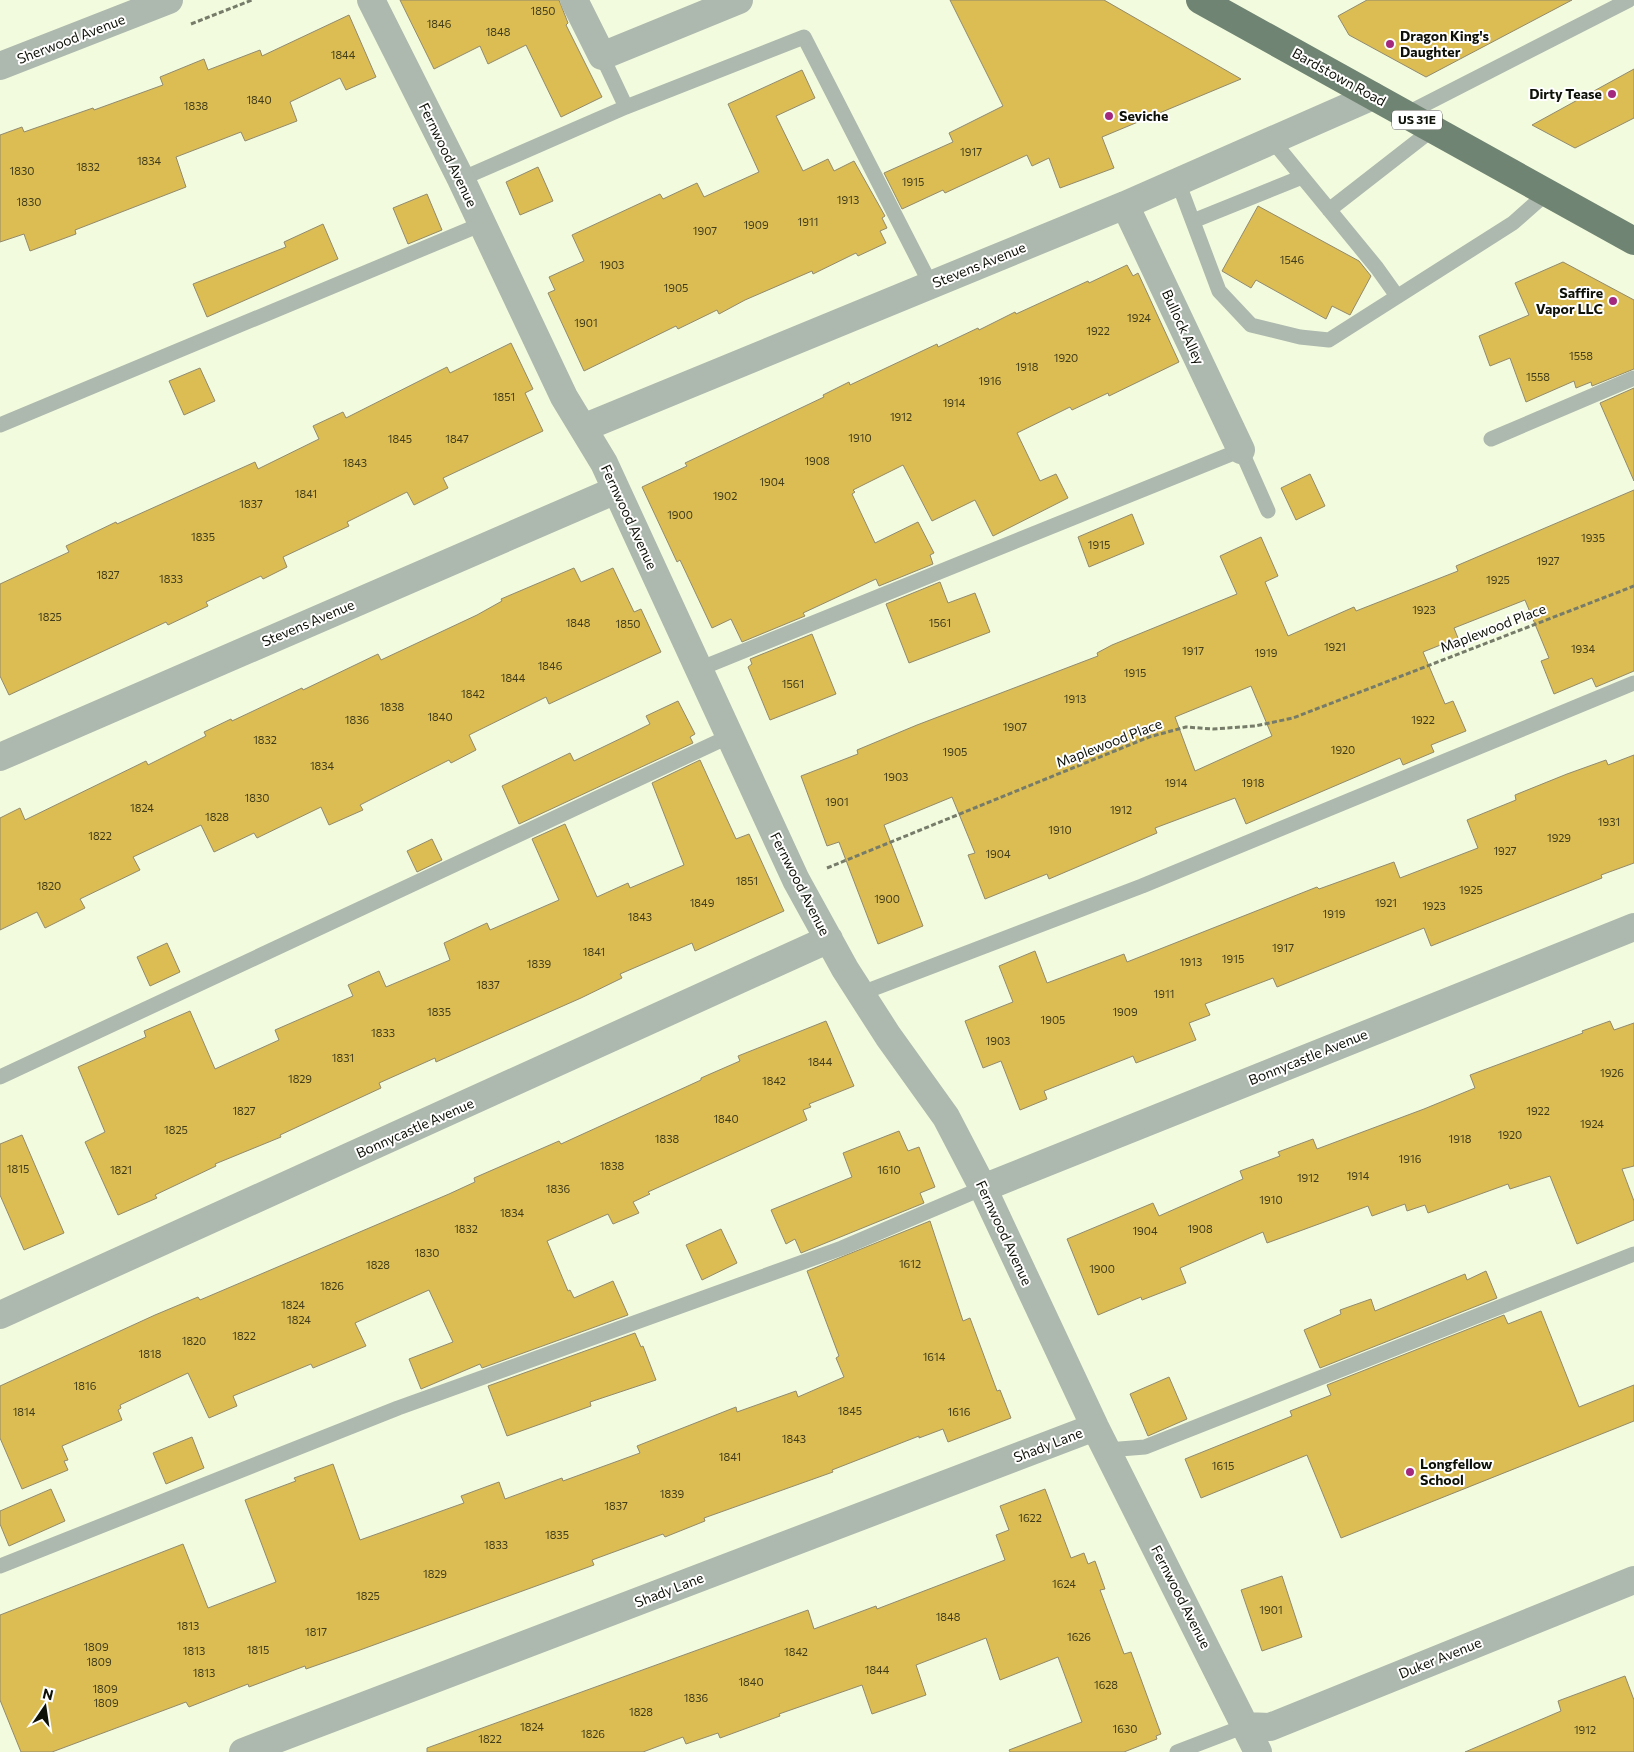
<svg xmlns="http://www.w3.org/2000/svg" width="1634" height="1752" font-family="Commissioner,sans-serif">
<rect width="100%" height="100%" fill="#f2fbdd"/>
<path fill="#dbbd53" stroke="#928a6e" fill-rule="evenodd" d="M400,0H559L568,23L566,25L602,97L561,117L526,45L488,64L480,46L434,69Z
M950,0H1104L1241,79L1102,137L1114,168L1060,188L1049,158L1032,166L1027,155L945,193L943,190L902,209L884,173L953,142L949,133L1003,106Z
M1367,0H1572L1426,77L1349,35L1338,16Z
M349,15L376,77L346,90L340,78L290,102L297,121L245,141L241,132L176,157L186,187L75,230L76,234L30,251L24,234L0,242V135L22,127L24,132L93,108L94,110L163,85L160,77L204,59L208,70L260,50L262,56Z
M1634,69V118L1575,148L1532,125Z
M802,70L815,98L776,116L803,171L828,159L834,171L854,161L885,216L882,218L887,228L880,231L886,243L858,256L856,253L813,274L812,271L745,300L719,314L717,310L678,329L676,326L584,371L548,293L555,290L549,277L584,261L572,235L660,194L663,199L697,183L704,197L759,172L728,104Z
M538,167L553,201L520,215L506,182Z
M427,194L442,230L408,244L393,208Z
M1258,206L1359,261L1371,276L1350,315L1332,306L1326,319L1256,280L1251,288L1222,271Z
M323,224L338,259L207,317L193,284L286,247L284,242Z
M1563,262L1634,300V369L1592,386L1591,382L1576,388L1574,381L1526,402L1510,358L1490,366L1479,336L1529,315L1515,283Z
M1127,265L1133,276L1138,273L1179,362L1109,396L1108,393L1072,410L1070,407L1017,433L1040,481L1056,474L1068,498L993,536L975,500L932,521L903,465L853,490L855,492L852,494L875,543L918,522L934,553L930,555L933,564L879,586L876,579L803,613L805,616L742,642L731,619L712,628L680,560L677,562L642,487L687,466L685,463L824,397L823,395L849,382L850,385L937,344L938,347L978,328L979,330L1015,312L1016,314L1088,281L1089,283Z
M511,343L533,389L525,393L543,431L443,478L448,488L414,505L407,492L347,522L349,526L283,557L287,567L263,579L261,576L206,602L208,606L168,625L166,622L9,695L0,676V584L69,552L66,546L116,522L117,524L255,462L258,469L319,439L313,426L343,412L346,418L447,367L450,373Z
M200,368L215,401L184,415L169,381Z
M1634,388V481L1600,403Z
M1310,474L1325,506L1296,520L1281,488Z
M1634,490V671L1596,687L1592,678L1554,694L1541,661L1549,658L1525,600L1454,628L1458,638L1423,652L1445,704L1453,701L1466,731L1431,745L1434,752L1403,765L1400,758L1246,824L1235,798L1155,828L1157,833L1049,879L1047,874L985,899L968,855L975,853L952,797L884,825L923,926L878,944L839,842L827,846L801,776L858,754L857,750L917,725L1098,656L1097,653L1112,645L1237,594L1220,556L1261,537L1278,576L1265,582L1288,636L1354,607L1356,611L1458,571L1456,566ZM1251,686L1272,736L1195,771L1175,717Z
M1132,514L1144,544L1089,567L1078,537Z
M574,568L581,582L613,568L634,612L641,609L661,652L549,704L546,697L469,735L476,750L451,763L449,760L360,805L363,810L329,825L321,807L257,838L254,833L214,852L201,825L133,857L140,870L80,899L85,908L45,928L37,912L0,930V818L20,808L25,820L146,761L148,765L206,736L204,732L231,719L232,721L302,688L303,690L378,654L381,660L477,615L502,601L501,599Z
M940,582L948,603L975,593L990,632L909,663L886,604Z
M812,634L836,694L770,720L748,667L752,664L750,659Z
M678,701L695,734L690,737L693,743L519,824L502,786L570,753L574,761L630,734L650,724L646,716Z
M1634,755V863L1601,875L1602,878L1431,946L1424,928L1277,987L1273,978L1205,1004L1210,1015L1189,1023L1196,1040L1136,1063L1133,1056L1044,1091L1047,1099L1020,1110L1001,1061L983,1068L965,1021L1013,1002L999,966L1035,951L1047,983L1124,954L1127,962L1317,887L1319,889L1394,862L1400,878L1478,848L1467,820L1516,800L1515,795L1567,774L1606,760L1608,765Z
M700,760L736,839L749,834L784,911L695,951L692,943L620,974L622,978L581,998L436,1062L435,1058L379,1083L381,1088L280,1135L281,1137L215,1164L216,1166L155,1195L157,1198L118,1215L85,1142L105,1132L78,1067L146,1037L144,1031L190,1011L215,1069L279,1040L275,1030L353,996L348,985L379,971L386,987L450,960L444,943L487,923L490,930L559,900L532,839L565,824L597,897L628,883L630,888L684,865L652,783Z
M432,839L442,860L417,872L407,851Z
M167,943L180,972L150,986L137,957Z
M826,1021L854,1086L809,1104L811,1107L803,1110L807,1120L648,1192L650,1194L633,1202L639,1213L613,1224L608,1214L547,1241L568,1291L570,1290L574,1298L613,1281L628,1315L482,1368L480,1364L421,1389L409,1359L453,1342L429,1290L355,1323L366,1346L313,1368L311,1364L233,1396L237,1406L209,1418L188,1373L120,1405L121,1408L118,1410L122,1420L62,1446L68,1460L64,1461L68,1470L22,1489L0,1438V1386L155,1315L198,1297L200,1300L449,1194L475,1182L474,1178L559,1141L561,1144L701,1080V1078L740,1061L738,1056Z
M1610,1021L1614,1030L1634,1023V1166L1622,1169L1634,1201V1220L1577,1244L1550,1176L1510,1189L1508,1184L1428,1213L1425,1205L1407,1211L1405,1204L1372,1216L1368,1206L1267,1243L1263,1232L1180,1268L1186,1283L1142,1300L1141,1297L1098,1315L1067,1239L1153,1203L1159,1216L1243,1179L1240,1171L1280,1156L1278,1152L1313,1139L1317,1149L1424,1109L1475,1088L1470,1075L1583,1033L1582,1031Z
M899,1131L908,1151L919,1147L935,1187L920,1193L924,1203L801,1253L795,1239L786,1244L771,1210L852,1177L843,1153Z
M22,1135L64,1233L24,1250L0,1195V1144Z
M930,1221L963,1321L970,1318L997,1391L1000,1390L1011,1418L948,1442L943,1429L919,1438V1436L832,1470L833,1472L704,1518L705,1521L665,1537L663,1534L592,1560L594,1565L360,1650L306,1669L305,1666L249,1687L248,1684L189,1707L186,1702L52,1752H21L0,1700V1615L183,1544L208,1608L276,1582L245,1500L296,1481L294,1478L333,1464L360,1540L464,1503L461,1496L499,1482L505,1499L562,1478L563,1481L640,1453L637,1446L736,1407L737,1412L796,1391L798,1397L844,1377L836,1358L839,1356L807,1271Z
M721,1229L737,1263L702,1280L686,1245Z
M1486,1271L1497,1298L1320,1368L1304,1330L1341,1314L1340,1310L1371,1299L1375,1311L1465,1274L1467,1280Z
M1541,1311L1579,1407L1634,1385V1421L1341,1538L1307,1455L1201,1498L1185,1459L1292,1416L1290,1411L1331,1395L1327,1385L1504,1315L1508,1324Z
M635,1333L641,1347L643,1346L656,1380L590,1402L591,1406L507,1436L488,1386Z
M1169,1377L1187,1419L1148,1436L1130,1394Z
M192,1437L204,1468L166,1484L153,1453Z
M51,1489L65,1521L9,1546L0,1524V1511Z
M1045,1489L1071,1558L1084,1553L1088,1564L1095,1561L1105,1589L1100,1590L1124,1654L1131,1652L1161,1734L1156,1736L1157,1739L1124,1752H1010L1009,1750L1082,1722L1058,1657L1000,1680L986,1638L916,1665L926,1695L872,1714L862,1685L779,1714L780,1716L720,1738L718,1733L686,1744L683,1737L643,1752H427V1748L808,1610L814,1629L876,1606L877,1609L1005,1560L996,1535L1009,1530L1000,1506Z
M1282,1576L1302,1637L1262,1651L1241,1590Z
M1625,1676L1634,1700V1752H1465L1561,1711L1558,1701Z"/>
<g fill="none" stroke-linecap="round" stroke-linejoin="round">
<path stroke="#767c69" stroke-width="3" stroke-dasharray="5 2.5" stroke-linecap="butt" d="M191,24L252,0
M827,868L1149,737L1186,727L1213,729L1255,726L1293,718L1634,586"/>
<path stroke="#adb8ae" stroke-width="15" d="M626,107L804,37L931,285
M1406,114L1629,0
M1272,140L1377,268L1397,296
M461,179L626,107L602,56
M1178,182L1219,291L1251,325L1300,337L1329,340L1513,223L1547,193
M1329,210L1433,129
M1193,221L1302,177
M0,425L482,224
M1491,439L1634,378
M699,669L1241,450L1268,511
M862,993L1142,886L1634,683
M0,1077L730,736
M1107,1450L1145,1447L1634,1254
M0,1566L398,1408L842,1248L983,1188
M1177,1752L1245,1726"/>
<path stroke="#adb8ae" stroke-width="28" d="M371,0L461,179L564,397L604,463L796,880L845,969L888,1036L946,1117L983,1188L1095,1427L1258,1752
M574,0L602,56L739,0
M0,66L169,0
M1125,205L1241,450
M583,428L1125,205L1373,96
M0,757L616,490
M983,1188L1634,927
M0,1315L829,939
M1245,1726L1270,1727L1634,1580
M243,1752L1095,1427"/>
<path stroke="#708473" stroke-width="28" d="M1200,0L1634,241"/>
</g>
<g fill="#a3297e" stroke="#fff" stroke-width="2">
<circle cx="1390" cy="44" r="5"/>
<circle cx="1612" cy="94" r="5"/>
<circle cx="1109" cy="116" r="5"/>
<circle cx="1613" cy="301" r="5"/>
<circle cx="1410" cy="1472" r="5"/>
</g>
<g text-anchor="middle" stroke-width="4" stroke-linejoin="round" paint-order="stroke">
<g font-size="11" fill="#413c1a">
<text x="543" y="15">1850</text>
<text x="439" y="28">1846</text>
<text x="498" y="36">1848</text>
<text x="343" y="59">1844</text>
<text x="259" y="104">1840</text>
<text x="196" y="110">1838</text>
<text x="971" y="156">1917</text>
<text x="149" y="165">1834</text>
<text x="88" y="171">1832</text>
<text x="22" y="175">1830</text>
<text x="913" y="186">1915</text>
<text x="848" y="204">1913</text>
<text x="29" y="206">1830</text>
<text x="808" y="226">1911</text>
<text x="756" y="229">1909</text>
<text x="705" y="235">1907</text>
<text x="1292" y="264">1546</text>
<text x="612" y="269">1903</text>
<text x="676" y="292">1905</text>
<text x="1139" y="322">1924</text>
<text x="586" y="327">1901</text>
<text x="1098" y="335">1922</text>
<text x="1581" y="360">1558</text>
<text x="1066" y="362">1920</text>
<text x="1027" y="371">1918</text>
<text x="1538" y="381">1558</text>
<text x="990" y="385">1916</text>
<text x="504" y="401">1851</text>
<text x="954" y="407">1914</text>
<text x="901" y="421">1912</text>
<text x="860" y="442">1910</text>
<text x="400" y="443">1845</text>
<text x="457" y="443">1847</text>
<text x="817" y="465">1908</text>
<text x="355" y="467">1843</text>
<text x="772" y="486">1904</text>
<text x="306" y="498">1841</text>
<text x="725" y="500">1902</text>
<text x="251" y="508">1837</text>
<text x="680" y="519">1900</text>
<text x="203" y="541">1835</text>
<text x="1593" y="542">1935</text>
<text x="1099" y="549">1915</text>
<text x="1548" y="565">1927</text>
<text x="108" y="579">1827</text>
<text x="171" y="583">1833</text>
<text x="1498" y="584">1925</text>
<text x="1424" y="614">1923</text>
<text x="50" y="621">1825</text>
<text x="578" y="627">1848</text>
<text x="940" y="627">1561</text>
<text x="628" y="628">1850</text>
<text x="1335" y="651">1921</text>
<text x="1583" y="653">1934</text>
<text x="1193" y="655">1917</text>
<text x="1266" y="657">1919</text>
<text x="550" y="670">1846</text>
<text x="1135" y="677">1915</text>
<text x="513" y="682">1844</text>
<text x="793" y="688">1561</text>
<text x="473" y="698">1842</text>
<text x="1075" y="703">1913</text>
<text x="392" y="711">1838</text>
<text x="440" y="721">1840</text>
<text x="357" y="724">1836</text>
<text x="1423" y="724">1922</text>
<text x="1015" y="731">1907</text>
<text x="265" y="744">1832</text>
<text x="1343" y="754">1920</text>
<text x="955" y="756">1905</text>
<text x="322" y="770">1834</text>
<text x="896" y="781">1903</text>
<text x="1176" y="787">1914</text>
<text x="1253" y="787">1918</text>
<text x="257" y="802">1830</text>
<text x="837" y="806">1901</text>
<text x="142" y="812">1824</text>
<text x="1121" y="814">1912</text>
<text x="217" y="821">1828</text>
<text x="1609" y="826">1931</text>
<text x="1060" y="834">1910</text>
<text x="100" y="840">1822</text>
<text x="1559" y="842">1929</text>
<text x="1505" y="855">1927</text>
<text x="998" y="858">1904</text>
<text x="747" y="885">1851</text>
<text x="49" y="890">1820</text>
<text x="1471" y="894">1925</text>
<text x="887" y="903">1900</text>
<text x="702" y="907">1849</text>
<text x="1386" y="907">1921</text>
<text x="1434" y="910">1923</text>
<text x="1334" y="918">1919</text>
<text x="640" y="921">1843</text>
<text x="1283" y="952">1917</text>
<text x="594" y="956">1841</text>
<text x="1233" y="963">1915</text>
<text x="1191" y="966">1913</text>
<text x="539" y="968">1839</text>
<text x="488" y="989">1837</text>
<text x="1164" y="998">1911</text>
<text x="439" y="1016">1835</text>
<text x="1125" y="1016">1909</text>
<text x="1053" y="1024">1905</text>
<text x="383" y="1037">1833</text>
<text x="998" y="1045">1903</text>
<text x="343" y="1062">1831</text>
<text x="820" y="1066">1844</text>
<text x="1612" y="1077">1926</text>
<text x="300" y="1083">1829</text>
<text x="774" y="1085">1842</text>
<text x="244" y="1115">1827</text>
<text x="1538" y="1115">1922</text>
<text x="726" y="1123">1840</text>
<text x="1592" y="1128">1924</text>
<text x="176" y="1134">1825</text>
<text x="1510" y="1139">1920</text>
<text x="667" y="1143">1838</text>
<text x="1460" y="1143">1918</text>
<text x="1410" y="1163">1916</text>
<text x="612" y="1170">1838</text>
<text x="18" y="1173">1815</text>
<text x="121" y="1174">1821</text>
<text x="889" y="1174">1610</text>
<text x="1358" y="1180">1914</text>
<text x="1308" y="1182">1912</text>
<text x="558" y="1193">1836</text>
<text x="1271" y="1204">1910</text>
<text x="512" y="1217">1834</text>
<text x="466" y="1233">1832</text>
<text x="1200" y="1233">1908</text>
<text x="1145" y="1235">1904</text>
<text x="427" y="1257">1830</text>
<text x="910" y="1268">1612</text>
<text x="378" y="1269">1828</text>
<text x="1102" y="1273">1900</text>
<text x="332" y="1290">1826</text>
<text x="293" y="1309">1824</text>
<text x="299" y="1324">1824</text>
<text x="244" y="1340">1822</text>
<text x="194" y="1345">1820</text>
<text x="150" y="1358">1818</text>
<text x="934" y="1361">1614</text>
<text x="85" y="1390">1816</text>
<text x="850" y="1415">1845</text>
<text x="24" y="1416">1814</text>
<text x="959" y="1416">1616</text>
<text x="794" y="1443">1843</text>
<text x="730" y="1461">1841</text>
<text x="1223" y="1470">1615</text>
<text x="672" y="1498">1839</text>
<text x="616" y="1510">1837</text>
<text x="1030" y="1522">1622</text>
<text x="557" y="1539">1835</text>
<text x="496" y="1549">1833</text>
<text x="435" y="1578">1829</text>
<text x="1064" y="1588">1624</text>
<text x="368" y="1600">1825</text>
<text x="1271" y="1614">1901</text>
<text x="948" y="1621">1848</text>
<text x="188" y="1630">1813</text>
<text x="316" y="1636">1817</text>
<text x="1079" y="1641">1626</text>
<text x="96" y="1651">1809</text>
<text x="258" y="1654">1815</text>
<text x="194" y="1655">1813</text>
<text x="796" y="1656">1842</text>
<text x="99" y="1666">1809</text>
<text x="877" y="1674">1844</text>
<text x="204" y="1677">1813</text>
<text x="751" y="1686">1840</text>
<text x="1106" y="1689">1628</text>
<text x="105" y="1693">1809</text>
<text x="696" y="1702">1836</text>
<text x="106" y="1707">1809</text>
<text x="641" y="1716">1828</text>
<text x="532" y="1731">1824</text>
<text x="1125" y="1733">1630</text>
<text x="1585" y="1734">1912</text>
<text x="593" y="1738">1826</text>
<text x="490" y="1743">1822</text>
</g>
<rect fill="#fff" stroke="#565851" stroke-width="1" x="1392" y="110.5" width="50" height="19" rx="4"/>
<g font-size="12" font-weight="bold" fill="#0e1107">
<text x="1417" y="124">US 31E</text>
</g>
<g font-size="14" font-weight="bold" fill="#0e1107" stroke="#fff" text-anchor="start">
<text x="1400" y="41">Dragon King's<tspan x="1400" dy="16">Daughter</tspan></text>
<text x="1602" y="99" text-anchor="end">Dirty Tease</text>
<text x="1119" y="121">Seviche</text>
<text x="1603" y="298" text-anchor="end">Saffire<tspan x="1603" dy="16">Vapor LLC</tspan></text>
<text x="1420" y="1469">Longfellow<tspan x="1420" dy="16">School</tspan></text>
</g>
<g font-size="14" fill="#0e1107" stroke="#fff">
<text transform="translate(71 39) rotate(-21)" y="5">Sherwood Avenue</text>
<text transform="translate(1339 77) rotate(29)" y="5">Bardstown Road</text>
<text transform="translate(448 155) rotate(64)" y="5">Fernwood Avenue</text>
<text transform="translate(979 265) rotate(-22)" y="5">Stevens Avenue</text>
<text transform="translate(1183 327) rotate(65)" y="5">Bullock Alley</text>
<text transform="translate(629 517) rotate(65)" y="5">Fernwood Avenue</text>
<text transform="translate(308 623) rotate(-23)" y="5">Stevens Avenue</text>
<text transform="translate(1493 628) rotate(-21)" y="5">Maplewood Place</text>
<text transform="translate(1109 743) rotate(-21)" y="5">Maplewood Place</text>
<text transform="translate(800 884) rotate(63)" y="5">Fernwood Avenue</text>
<text transform="translate(1308 1057) rotate(-22)" y="5">Bonnycastle Avenue</text>
<text transform="translate(415 1128) rotate(-24)" y="5">Bonnycastle Avenue</text>
<text transform="translate(1004 1233) rotate(65)" y="5">Fernwood Avenue</text>
<text transform="translate(1048 1445) rotate(-21)" y="5">Shady Lane</text>
<text transform="translate(669 1590) rotate(-21)" y="5">Shady Lane</text>
<text transform="translate(1181 1597) rotate(63)" y="5">Fernwood Avenue</text>
<text transform="translate(1440 1658) rotate(-22)" y="5">Duker Avenue</text>
</g>
</g>
<g transform="translate(45 1707) rotate(13)" stroke="#ffffff" stroke-width="4" paint-order="stroke">
<path d="M0-4L9 19L0 12L-9 19Z" fill="#0e1107"/>
<text y="-8" font-size="14" font-weight="bold" text-anchor="middle" fill="#0e1107">N</text>
</g>
</svg>
